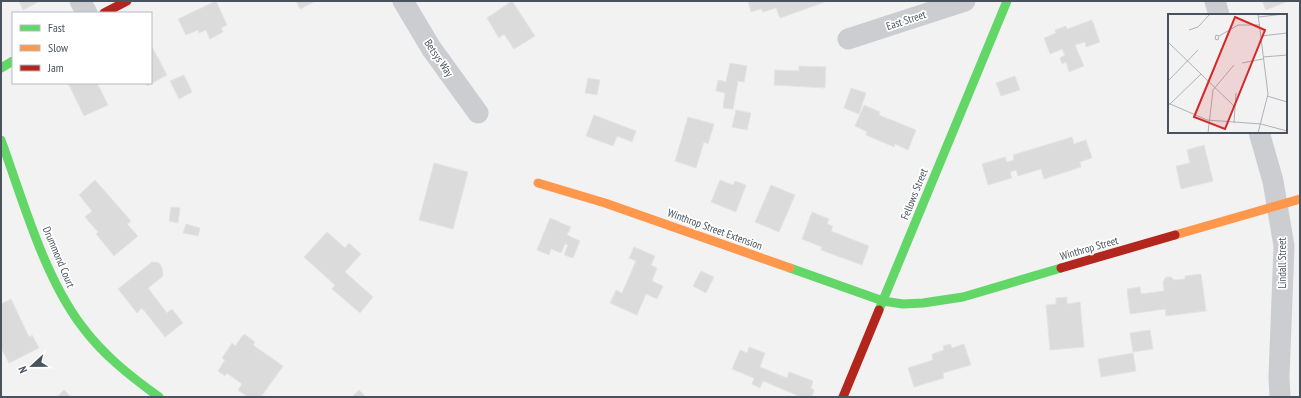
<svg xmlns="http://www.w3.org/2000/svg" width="1301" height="398" font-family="'PT Sans Narrow',sans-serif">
<rect width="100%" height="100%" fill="#f2f2f2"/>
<path fill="#dbdbdc" stroke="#e3e4e5" d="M19,1H40L23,10Z
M216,1L227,25L221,28L223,32L210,39L206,30L199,33L198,30L186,35L178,19Z
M296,1H316L300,9Z
M512,1L535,36L514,49L504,34L499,38L487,18Z
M748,1H825V2L780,18L776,8L763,12L761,9L751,12Z
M1262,1H1289L1266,10Z
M1092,20L1100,42L1086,47L1085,42L1075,45L1084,66L1069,72L1066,62L1062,64L1060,58L1065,55L1062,49L1050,54L1044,38L1056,33L1055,30L1066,26L1067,29Z
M151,45L167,75L147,86L145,83H151Z
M730,63L747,66L744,82L738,81L733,109L723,108L725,93L716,91L718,80L726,82Z
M799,66L826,67L825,88L774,85L775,70L799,71Z
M184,75L192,92L179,99L170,81Z
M1015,76L1020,90L1001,96L996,83Z
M588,78L600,80L597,95L585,93Z
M68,83H97L108,105L84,116Z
M851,88L866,93L859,114L844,108Z
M864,105L880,112L879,115L916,130L908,150L895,144L894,147L866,135L867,132L855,126Z
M736,110L751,113L747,130L732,127Z
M594,115L636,131L632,142L617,136L613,146L586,136Z
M688,117L714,124L708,144L704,142L696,168L675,161Z
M1072,137L1074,144L1086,140L1092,158L1080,162L1081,167L1044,179L1041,169L1018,176L1016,170L1010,172L1012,178L988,185L982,164L1005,157L1007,162L1014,160L1013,155Z
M1204,145L1213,181L1181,189L1176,166L1190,163L1187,150Z
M434,163L468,172L453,229L419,220Z
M95,180L131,221L127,224L138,236L114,256L96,234L98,232L85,217L92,211L79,195Z
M720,180L733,185L735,181L746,185L736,212L711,202Z
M771,185L795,195L779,232L755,222Z
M171,207L180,208L178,223L169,221Z
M812,212L829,219L827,224L833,226L831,231L869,246L862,265L821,250L822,247L802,239Z
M550,218L571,227L567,235L580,241L573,258L564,255L568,245L565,244L561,253L551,249L549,255L537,250Z
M186,224L200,228L198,236L183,233Z
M327,232L345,248L349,243L361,254L345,272L373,297L360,313L332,289L335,285L304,257Z
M634,247L655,256L651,265L657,268L652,281L663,286L657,299L646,294L637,315L610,303L616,290L622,293L636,261L629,258Z
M152,262L159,263L162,268L163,276L148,288L167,313L172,309L183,323L165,337L142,308L137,313L118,289Z
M701,271L714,277L706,293L693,286Z
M1201,274L1206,311L1166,316L1165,309L1130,314L1127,289L1140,287L1141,294L1164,291L1163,282L1166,277H1171L1174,280L1185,279V276Z
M1067,297V304L1080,302L1084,347L1050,350L1046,305L1056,304V298Z
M11,299L29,337L32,335L39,348L9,363L1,348V304Z
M1150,330L1153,349L1133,352L1130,333Z
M244,334L255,342L253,345L283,366L261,397H248L238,390L242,384L227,373L225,376L218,371L225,360L222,358L232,343L235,346Z
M950,344L952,348L964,344L971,365L943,373L944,378L914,387L908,368L933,360L932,354L944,350L943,346Z
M749,347L765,353L760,367L787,378L789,372L813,381L811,388L814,390L812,397H801L763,381L760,388L752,384L754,378L732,369L740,350L747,353Z
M1133,353L1136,371L1101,377L1098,359Z
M64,390L71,397H57Z
M359,390L366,397H352Z"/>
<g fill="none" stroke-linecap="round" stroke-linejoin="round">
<path stroke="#cbcdd0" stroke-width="21" d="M80,1L87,13
M403,1L431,48L478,113
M1215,1L1219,15
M848,39L965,1
M1259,132L1273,181L1284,246L1279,377L1280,397"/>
<path stroke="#63d668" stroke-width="9" d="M1,68L13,61
M1,140C23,200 43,274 81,325C102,354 130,376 159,397
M790,268L883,301L903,304L923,303L963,297L1061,268
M879,310L1007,1"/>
<path stroke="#ff974d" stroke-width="9" d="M538,183L605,203L790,268
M1175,235L1300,199"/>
<path stroke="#b3261e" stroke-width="9" d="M104,13L127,1
M1061,268L1175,235
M843,397L879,310"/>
</g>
<g text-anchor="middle" stroke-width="3.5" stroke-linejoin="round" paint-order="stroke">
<g font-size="11" fill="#49535e" stroke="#fff">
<text transform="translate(906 20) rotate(-18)" y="4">East Street</text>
<text transform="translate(439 58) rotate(56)" y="4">Betsys Way</text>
<text transform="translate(914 194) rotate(-68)" y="4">Fellows Street</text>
<text transform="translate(715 229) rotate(20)" y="4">Winthrop Street Extension</text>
<text transform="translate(1089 248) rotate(-16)" y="4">Winthrop Street</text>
<text transform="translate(59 257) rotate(67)" y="4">Drummond Court</text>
<text transform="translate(1282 263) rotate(-90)" y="4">Lindall Street</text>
</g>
</g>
<g transform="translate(1168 14)">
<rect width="119" height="119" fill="#f2f2f2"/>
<path fill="none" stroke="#aeb2b7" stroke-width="1" d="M90,0L100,80L90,119M91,3L116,0M21,16L30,13L42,0M51,22L50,26L47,25L48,21L51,22L70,11H92M93,22L119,19M1,29L67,93M95,43L119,41M74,49L95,45M0,67L30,36M99,82L119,88M0,89L39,106L93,110L119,117M0,92L33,60M66,109L68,79M40,119L45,76L66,51"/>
<path fill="#d62828" fill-opacity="0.15" stroke="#d62828" stroke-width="2" d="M67,3L97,16L57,115L26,103Z"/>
<rect width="119" height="119" fill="none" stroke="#49535e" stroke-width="2"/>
</g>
<rect width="1301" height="398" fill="none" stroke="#49535e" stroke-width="4"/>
<rect x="12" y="12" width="140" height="72" fill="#ffffff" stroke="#b6babf"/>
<rect x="20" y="25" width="20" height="6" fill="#63d668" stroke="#b6babf"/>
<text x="48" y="32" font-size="12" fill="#49535e">Fast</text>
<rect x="20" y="45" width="20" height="6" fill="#ff974d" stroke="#b6babf"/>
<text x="48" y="52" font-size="12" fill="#49535e">Slow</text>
<rect x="20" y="65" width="20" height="6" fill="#b3261e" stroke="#b6babf"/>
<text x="48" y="72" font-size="12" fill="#49535e">Jam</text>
<g transform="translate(32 366) rotate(248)" stroke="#ffffff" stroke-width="3" paint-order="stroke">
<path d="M0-3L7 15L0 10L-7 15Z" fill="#49535e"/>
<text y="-6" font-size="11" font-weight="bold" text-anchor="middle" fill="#49535e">N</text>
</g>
</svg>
